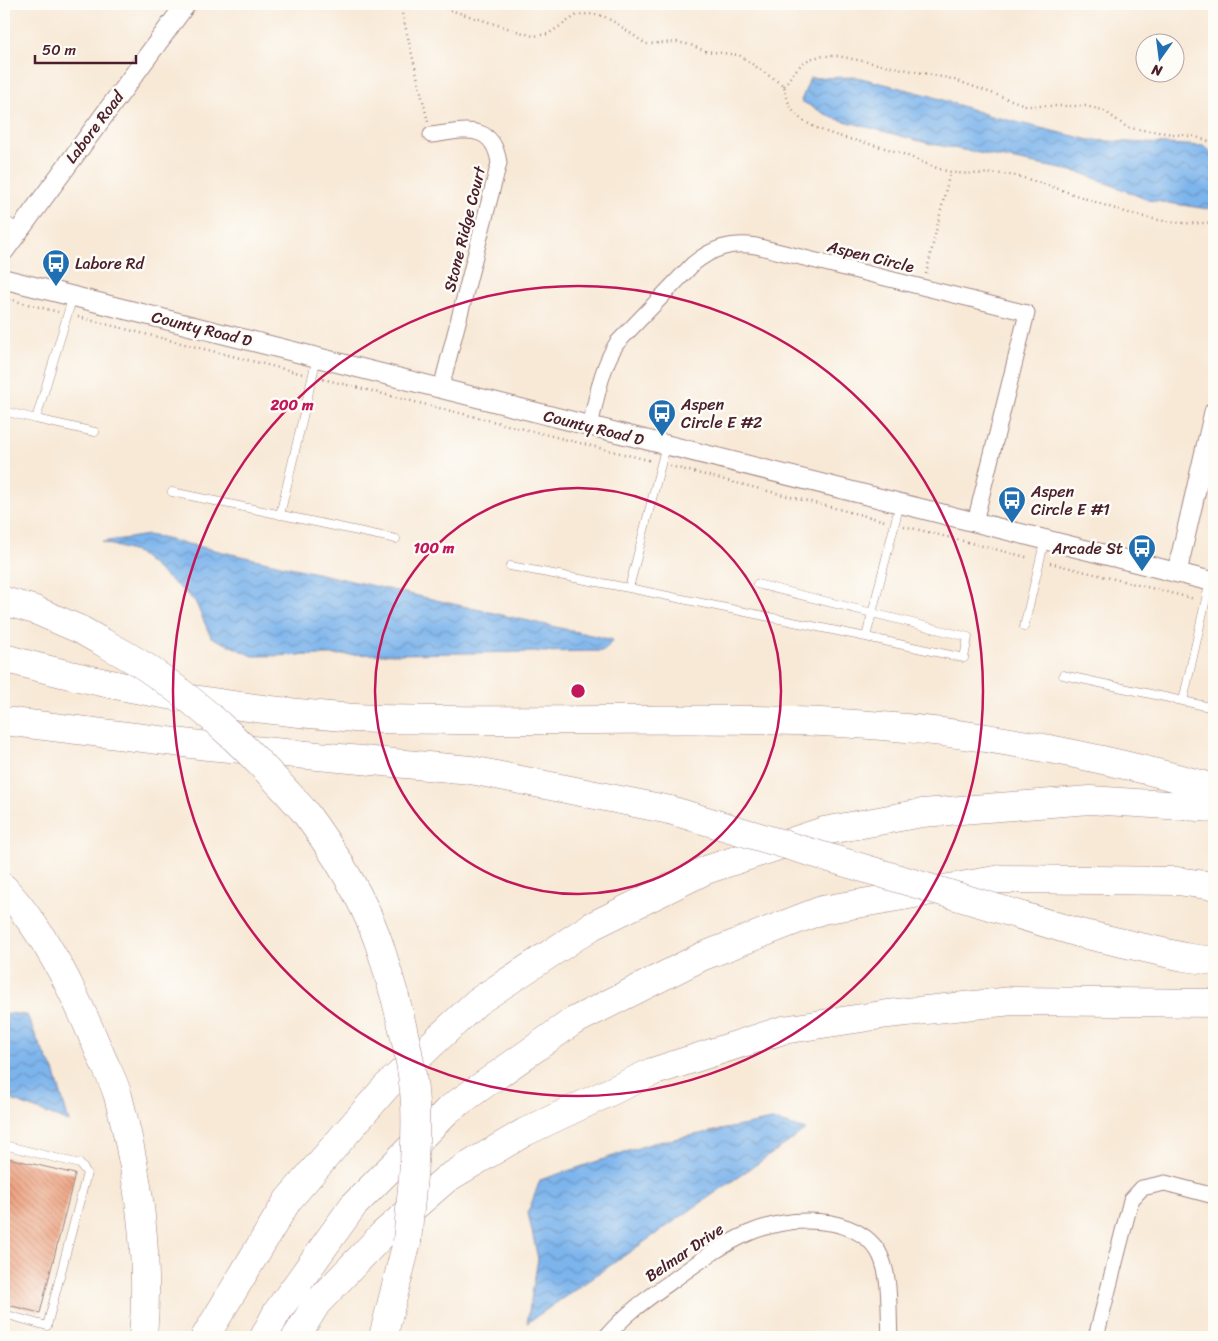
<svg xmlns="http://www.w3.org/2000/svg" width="1218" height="1341" font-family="Sriracha,sans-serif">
<defs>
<pattern id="water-waves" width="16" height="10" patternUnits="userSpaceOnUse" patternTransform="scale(1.25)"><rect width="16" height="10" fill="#7cb4ec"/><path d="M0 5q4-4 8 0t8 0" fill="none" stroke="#6892bf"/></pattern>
<pattern id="building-back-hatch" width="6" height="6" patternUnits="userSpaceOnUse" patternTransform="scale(1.25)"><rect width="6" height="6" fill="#eda07d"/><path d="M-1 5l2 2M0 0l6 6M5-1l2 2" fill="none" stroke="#c28267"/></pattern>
</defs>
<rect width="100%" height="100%" fill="#fdfcf7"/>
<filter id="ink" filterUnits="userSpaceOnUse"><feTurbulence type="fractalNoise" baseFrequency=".02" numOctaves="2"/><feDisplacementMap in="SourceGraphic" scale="10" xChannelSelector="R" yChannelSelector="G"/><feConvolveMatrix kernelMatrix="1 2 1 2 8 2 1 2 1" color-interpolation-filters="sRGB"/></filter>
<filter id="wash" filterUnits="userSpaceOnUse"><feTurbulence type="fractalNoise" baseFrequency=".0096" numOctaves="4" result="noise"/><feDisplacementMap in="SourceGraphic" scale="20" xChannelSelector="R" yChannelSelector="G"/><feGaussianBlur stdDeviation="1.12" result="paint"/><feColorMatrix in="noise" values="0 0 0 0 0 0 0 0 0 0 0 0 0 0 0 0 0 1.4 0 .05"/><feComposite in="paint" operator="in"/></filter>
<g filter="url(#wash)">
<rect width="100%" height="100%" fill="#f8e9d7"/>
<path fill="url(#water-waves)" stroke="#636a8c" d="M857,77L928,95L991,116L1090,140L1205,146L1214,155V198L1208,209L1148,200L1082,173L927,143L833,118L801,101L810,78Z
M148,535L613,640L604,651L253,656L211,637L195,601L138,553L102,542Z
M7,1013L27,1015L39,1044L54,1070L69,1122L4,1097Z
M772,1120L806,1130L527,1323L538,1259L528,1213L540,1180L653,1143Z"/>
<g id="blocks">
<path fill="url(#building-back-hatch)" d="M4,1157L75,1174L40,1313L4,1304Z"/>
</g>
</g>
<g filter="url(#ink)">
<use href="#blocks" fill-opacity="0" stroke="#a18481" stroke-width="1"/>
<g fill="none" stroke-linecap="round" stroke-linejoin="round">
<g stroke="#a18481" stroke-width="9">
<path id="service" d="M4,219L19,229
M73,296L36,419L95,432
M4,411L36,419
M666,445L629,588L866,637L900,503
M172,492L396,539
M280,515L317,357
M510,566L629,588
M1210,581L1183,701L1214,708
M757,584L968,637L964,658L866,637
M1024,627L1045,539
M1063,675L1183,701
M4,1145L80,1164L87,1173L47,1326L4,1314"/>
</g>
<g stroke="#a18481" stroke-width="17">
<path id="minor" d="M431,135C463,131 493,121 499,163L441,388
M590,426C597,397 601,368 617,343L693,264C712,248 731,242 756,246L1027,313L975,522
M606,1337C625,1314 648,1298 672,1281C722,1245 766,1212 831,1223C850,1227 867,1234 878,1251C892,1275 888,1311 890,1337
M1096,1337L1131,1200L1142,1188L1165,1183L1214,1196"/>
</g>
<g stroke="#a18481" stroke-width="21">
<path id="tertiary" d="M4,251L186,4
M4,279L1214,582
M1177,572L1214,412"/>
</g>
<g stroke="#a18481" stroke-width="29">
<path id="motorway" d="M4,601L35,610L81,630
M4,658C118,690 237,709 355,718C387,720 420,719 453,720C592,722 732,715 870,725C986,733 1103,757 1214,788
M4,721L208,746L471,770L670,810
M304,811C333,850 360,892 377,938C384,957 389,978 395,997
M4,888C47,935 74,992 99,1051C105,1066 114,1081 118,1096C139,1175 150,1257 143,1337
M1079,933L1184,957L1214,961
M205,1337L288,1200L386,1087L477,1002L592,926L706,870L824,831L922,813L1090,800L1214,808
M264,1337L277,1312L353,1206L448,1110L572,1022L701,957L822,910L1001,879L1177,881L1214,886
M296,1337L317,1303L383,1234L446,1179L525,1132L652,1072L783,1030L888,1014L1012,1001L1214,1003
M383,1337L407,1242"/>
</g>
<path stroke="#a18481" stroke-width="2.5" stroke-dasharray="1 4" stroke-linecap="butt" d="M400,4L428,122
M431,4L533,36L548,34L577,15L589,14L603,16L616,23L646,44L677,42L691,45L705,51L739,55L784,86C787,101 791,113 804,121C830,138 865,141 894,151C914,157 931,168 951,172C972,176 995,171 1016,176C1081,192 1146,231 1214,222
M784,86C802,61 806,55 838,56L952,79L1028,106H1085L1103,110L1128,128L1196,137L1214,143
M926,274L950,172
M4,298L58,312
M78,317L303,374
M323,379L652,461
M670,466L885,521
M904,526L1030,558
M1050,563L1195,599"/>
<use href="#service" stroke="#fff" stroke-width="8"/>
<use href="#minor" stroke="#fff" stroke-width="15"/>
<use href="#tertiary" stroke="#fff" stroke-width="19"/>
<use href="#motorway" stroke="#fff" stroke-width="28"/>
<g stroke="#a18481" stroke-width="29" stroke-linecap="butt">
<path id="motorway-bridge" d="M81,630C103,643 126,654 147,668C207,708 257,758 304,811
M670,810L1079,933
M395,997C404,1032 413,1068 415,1103C417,1150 411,1196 407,1242"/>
</g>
<use href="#motorway-bridge" stroke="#fff" stroke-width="28"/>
</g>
</g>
<g fill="none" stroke="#c2185b" stroke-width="2.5">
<circle cx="578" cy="691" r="203"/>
<circle cx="578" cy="691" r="405"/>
</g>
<defs>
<g id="bus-pin" transform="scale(1.4375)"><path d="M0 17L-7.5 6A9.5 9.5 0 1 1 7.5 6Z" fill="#1f6fb2" stroke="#fdfcf7"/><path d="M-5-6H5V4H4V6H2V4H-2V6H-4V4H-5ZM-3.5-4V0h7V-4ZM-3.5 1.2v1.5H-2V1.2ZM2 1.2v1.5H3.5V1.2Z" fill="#fff"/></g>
</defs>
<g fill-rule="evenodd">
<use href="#bus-pin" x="56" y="263"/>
<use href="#bus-pin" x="662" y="413"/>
<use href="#bus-pin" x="1012" y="500"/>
<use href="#bus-pin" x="1142" y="548"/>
</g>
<g text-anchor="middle" stroke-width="5" stroke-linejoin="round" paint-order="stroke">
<g font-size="16" fill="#4a1f2b" stroke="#fdfcf7">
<text transform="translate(94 127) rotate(-53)" y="6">Labore Road</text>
<text transform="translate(464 229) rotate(-76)" y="6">Stone Ridge Court</text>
<text transform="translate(871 256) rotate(14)" y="6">Aspen Circle</text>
<text transform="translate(202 328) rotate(14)" y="6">County Road D</text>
<text transform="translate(594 427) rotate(14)" y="6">County Road D</text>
<text transform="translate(684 1252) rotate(-34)" y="6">Belmar Drive</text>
</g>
<g font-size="16" fill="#4a1f2b" stroke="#fdfcf7" text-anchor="start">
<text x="75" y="269">Labore Rd</text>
<text x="681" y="410">Aspen<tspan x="681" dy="18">Circle E #2</tspan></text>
<text x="1031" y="497">Aspen<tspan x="1031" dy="18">Circle E #1</tspan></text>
<text x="1123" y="554" text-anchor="end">Arcade St</text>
</g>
</g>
<circle cx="578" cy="691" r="8" fill="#c2185b" stroke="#fdfcf7" stroke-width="2.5"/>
<g font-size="15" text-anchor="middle" font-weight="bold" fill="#c2185b" stroke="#fdfcf7" stroke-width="5" stroke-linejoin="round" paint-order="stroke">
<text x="292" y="410">200 m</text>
<text x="434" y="553">100 m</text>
</g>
<rect width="1218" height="1341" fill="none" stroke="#fdfcf7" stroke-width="20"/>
<g transform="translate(1160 58) rotate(194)"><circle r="24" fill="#fdfcf7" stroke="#b5a4a5"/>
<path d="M0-4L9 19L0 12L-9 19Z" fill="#1f6fb2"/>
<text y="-8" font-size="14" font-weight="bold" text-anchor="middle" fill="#4a1f2b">N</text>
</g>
<path d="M35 55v8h101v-8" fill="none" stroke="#4a1f2b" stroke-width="2.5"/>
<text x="42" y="55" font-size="15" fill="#4a1f2b" stroke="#fdfcf7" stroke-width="4" paint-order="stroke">50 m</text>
</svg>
